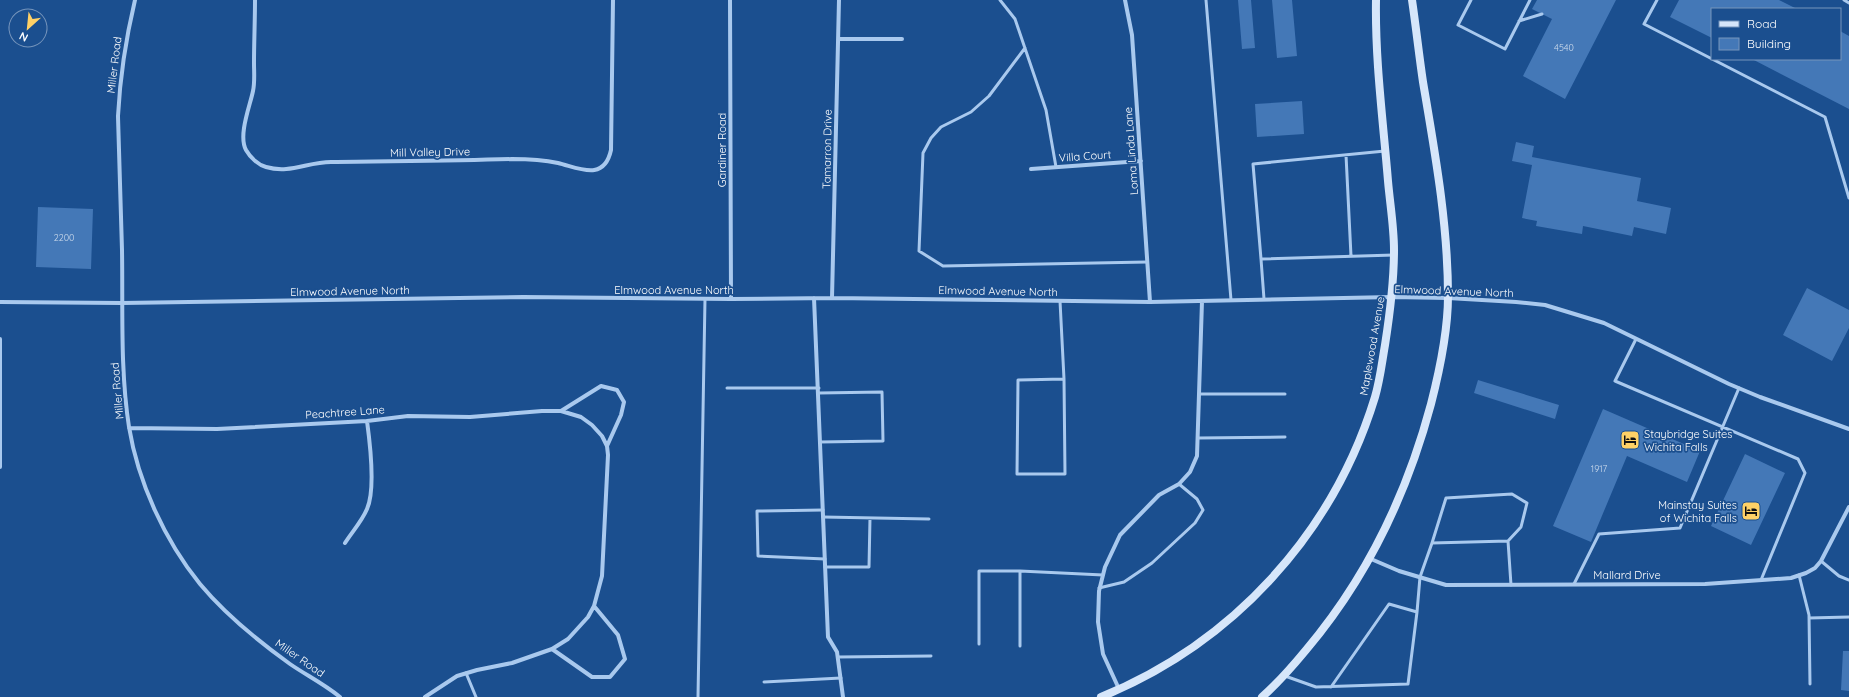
<svg xmlns="http://www.w3.org/2000/svg" width="1849" height="697" font-family="Quicksand,sans-serif">
<rect width="100%" height="100%" fill="#1b4f8f"/>
<path fill="#4478b7" d="M1238,0H1251L1255,48L1242,49Z
M1272,0H1292L1297,56L1277,58Z
M1537,0H1616L1565,99L1523,76L1552,19L1532,9Z
M1679,0H1779L1797,9H1712V38L1670,17Z
M1840,31L1849,36V109L1752,59H1840Z
M1302,101L1304,134L1257,137L1255,104Z
M1516,142L1534,146L1532,157L1641,178L1637,201L1671,208L1666,234L1634,227L1632,236L1583,226L1582,234L1536,226L1537,221L1522,218L1532,165L1512,161Z
M38,207L93,209L91,269L36,267Z
M1807,288L1849,310V328L1832,361L1783,335Z
M1478,380L1559,405L1555,419L1474,393Z
M1603,409L1700,451L1687,482L1627,456L1591,542L1553,526Z
M1745,454L1785,473L1751,545L1711,526Z
M1843,651H1849V691L1841,690Z"/>
<g fill="none" stroke-linecap="round" stroke-linejoin="round">
<path stroke="#a9c9ee" stroke-width="3" d="M1000,0L1015,19L1046,110L1056,167
M1206,0L1231,300
M1471,0L1458,25L1505,49L1530,0
M1657,0L1644,24L1825,117L1849,198
M1844,0L1849,3
M1519,21L1542,14
M1025,48L989,96L971,112L941,127L931,138L923,153L919,251L943,266L1147,262
M1346,155L1351,256
M1261,259L1253,164L1385,151
M1264,299L1261,259L1394,255
M1060,301L1064,379L1065,474H1017L1018,380L1064,379
M1636,339L1615,381L1798,459L1805,473L1761,580
M727,388H819
M819,393L882,392L883,441L820,442
M1199,394H1285
M1198,438L1285,437
M823,510L757,511L758,556L825,559
M823,517L929,519
M1432,543L1446,498L1512,494L1527,503L1521,527L1508,541
M1821,561L1839,576L1849,580
M825,567H869L870,518
M1799,575L1809,615L1810,684
M1574,584L1599,534L1680,528L1739,388
M1099,588L1124,582L1152,563L1195,523L1203,510L1197,499L1179,484
M1417,612L1420,577L1432,543L1508,541L1511,585
M1809,618L1849,617
M979,644V571H1020L1103,575
M1020,646V571
M838,657L931,656
M466,673L476,697
M1285,676L1316,687L1408,684L1417,612L1389,604L1331,687
M764,682L841,678
M698,697L705,299"/>
<path stroke="#a9c9ee" stroke-width="4" d="M135,0C126,38 120,77 118,116C119,161 121,206 122,250C123,309 120,369 129,427C138,482 165,541 200,584C225,614 258,641 290,664C306,675 324,684 340,697
M255,0C255,21 254,42 254,63C254,72 255,82 253,91C250,106 238,135 246,150C250,157 258,165 266,167C290,174 307,162 331,162C392,161 452,161 512,159C527,159 544,160 558,163C579,168 604,182 611,150L613,0
M730,0L731,299
M1125,0L1132,35L1150,302
M838,39H902
M1031,169L1141,161
M814,298L828,637L837,652L843,697
M832,298L839,0
M0,302L122,303L523,297L731,299L832,298L1150,302L1392,297L1448,298L1516,302L1545,305L1604,323L1729,384L1760,397L1849,429
M0,339V467
M561,411L601,386L617,390L624,402L621,415L607,446
M129,428L217,429L367,421L408,416L470,417L542,411H561L581,417L592,425L602,436L607,446L608,455L602,576L594,606L588,617L568,639L552,649L512,663L477,670L457,676L425,697
M345,543C352,532 362,521 367,509C376,489 370,443 367,421
M1371,559L1399,571L1446,585L1705,584L1791,578L1806,573L1815,568L1821,561L1849,507
M552,649L592,677H610L625,659L618,635L594,606
M1119,689L1103,654L1098,622L1099,591L1105,567L1120,535L1159,495L1179,484L1190,472L1197,456L1202,301"/>
<path stroke="#d6e6fa" stroke-width="8" d="M1101,697C1233,643 1333,534 1375,397C1380,380 1382,362 1385,345C1390,313 1394,282 1394,250C1394,227 1390,204 1388,181C1383,120 1375,60 1376,0
M1262,697C1278,683 1292,667 1306,650C1366,579 1407,494 1431,404C1440,369 1448,332 1448,296C1448,224 1435,153 1423,82C1419,55 1416,27 1412,0"/>
</g>
<defs>
<g id="hotel-square" transform="scale(1)"><rect x="-9" y="-9" width="18" height="18" rx="4" fill="#ffd166" stroke="#1b4f8f"/><path d="M-6-4.5h1.5V1H6V5H4.5V3h-9V5H-6ZM-4 0a1.8 1.8 0 1 1 3.6 0ZM.5 0V-2.5h3Q6-2.5 6 0Z" fill="#111"/></g>
</defs>
<g fill-rule="evenodd">
<use href="#hotel-square" x="1630" y="440"/>
<use href="#hotel-square" x="1751" y="511"/>
</g>
<g text-anchor="middle" stroke-width="3.5" stroke-linejoin="round" paint-order="stroke">
<g font-size="9" fill="#d0dded">
<text x="1564" y="51">4540</text>
<text x="64" y="241">2200</text>
<text x="1599" y="472">1917</text>
</g>
<g font-size="11" fill="#fff" stroke="#1b4f8f">
<text transform="translate(114 65) rotate(-83)" y="4">Miller Road</text>
<text transform="translate(827 149) rotate(-89)" y="4">Tamarron Drive</text>
<text transform="translate(722 150) rotate(-90)" y="4">Gardiner Road</text>
<text transform="translate(1131 151) rotate(-94)" y="4">Loma Linda Lane</text>
<text transform="translate(430 152) rotate(-1)" y="4">Mill Valley Drive</text>
<text transform="translate(1085 156) rotate(-4)" y="4">Villa Court</text>
<text x="674" y="294">Elmwood Avenue North</text>
<text transform="translate(350 291) rotate(-1)" y="4">Elmwood Avenue North</text>
<text transform="translate(998 291) rotate(1)" y="4">Elmwood Avenue North</text>
<text transform="translate(1454 291) rotate(2)" y="4">Elmwood Avenue North</text>
<text transform="translate(1372 346) rotate(-80)" y="4">Maplewood Avenue</text>
<text transform="translate(117 391) rotate(-95)" y="4">Miller Road</text>
<text transform="translate(345 412) rotate(-4)" y="4">Peachtree Lane</text>
<text x="1627" y="579">Mallard Drive</text>
<text transform="translate(300 658) rotate(35)" y="4">Miller Road</text>
</g>
<g font-size="11" fill="#fff" stroke="#1b4f8f" text-anchor="start">
<text x="1644" y="438">Staybridge Suites<tspan x="1644" dy="13">Wichita Falls</tspan></text>
<text x="1737" y="509" text-anchor="end">Mainstay Suites<tspan x="1737" dy="13">of Wichita Falls</tspan></text>
</g>
</g>
<rect x="1711" y="8" width="130" height="52" fill="#1b4f8f" stroke="#7695bc"/>
<rect x="1719" y="21" width="20" height="6" fill="#d6e6fa" stroke="#7695bc"/>
<text x="1747" y="28" font-size="12" fill="#ffffff">Road</text>
<rect x="1719" y="38" width="20" height="12" fill="#4478b7" stroke="#7695bc"/>
<text x="1747" y="48" font-size="12" fill="#ffffff">Building</text>
<g transform="translate(28 28) rotate(207)"><circle r="19" fill="#1b4f8f" stroke="#7695bc"/>
<path d="M0-3L7 15L0 10L-7 15Z" fill="#ffd166"/>
<text y="-6" font-size="11" font-weight="bold" text-anchor="middle" fill="#ffffff">N</text>
</g>
</svg>
